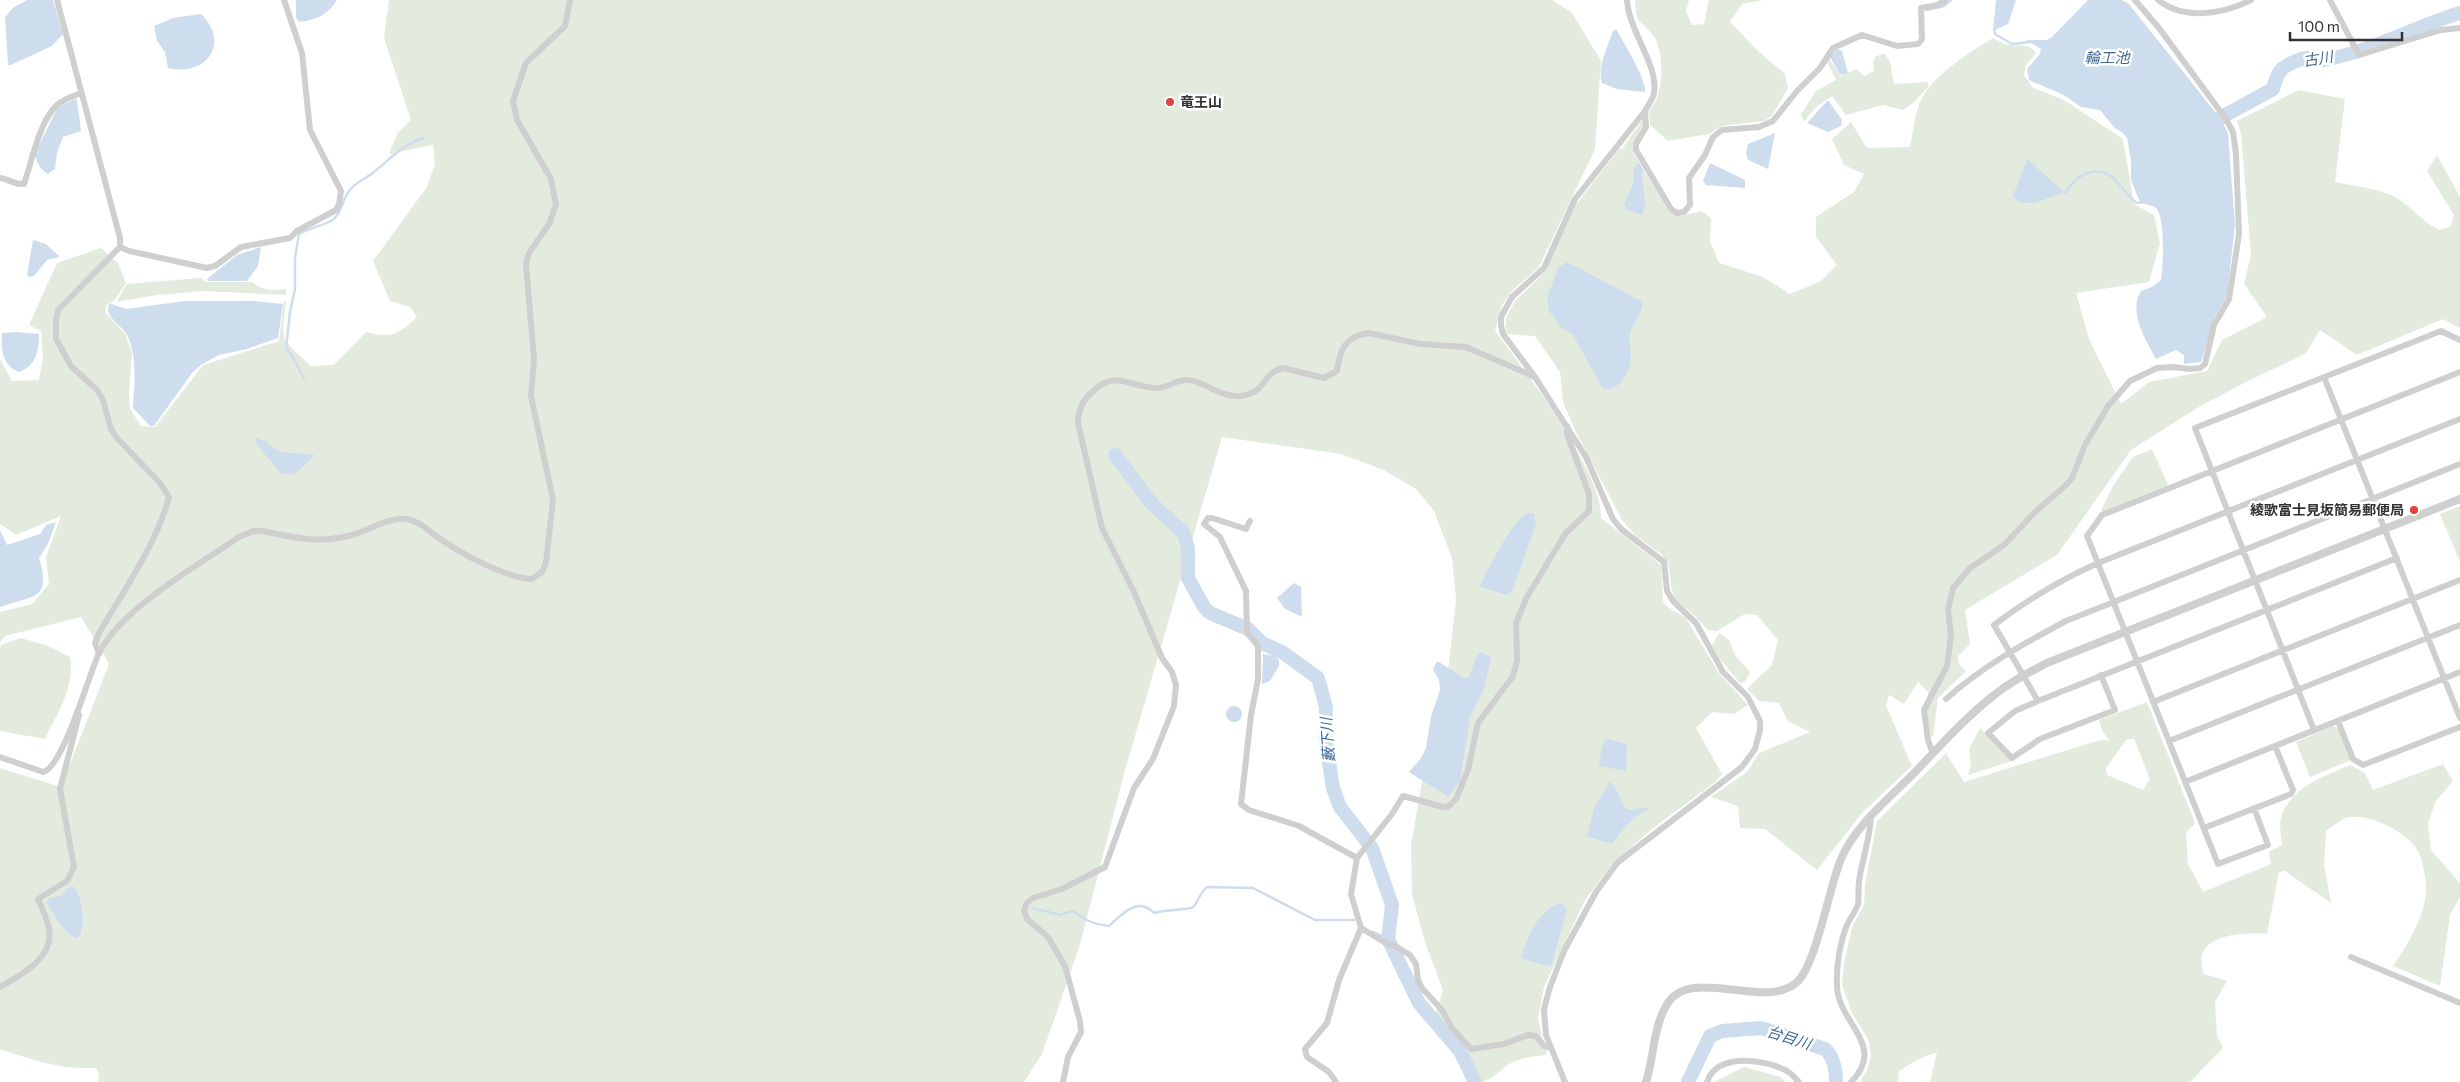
<svg xmlns="http://www.w3.org/2000/svg" width="2460" height="1082" font-family="Commissioner,'Noto Sans JP',sans-serif">
<rect width="100%" height="100%" fill="#fff"/>
<path fill="#e3ebde" fill-rule="evenodd" d="M389,0H1552L1572,13L1601,61L1595,149L1539,267L1511,292L1502,305L1495,331C1525,371 1602,470 1601,518L1661,565L1663,602L1669,608L1685,617L1719,673L1748,705L1734,714L1712,712L1696,728L1722,774L1713,784L1653,828L1615,861L1585,900L1544,987L1538,1019L1547,1055C1535,1056 1522,1057 1511,1063C1499,1070 1492,1082 1478,1082L1471,1065L1435,1016L1443,990L1425,942L1412,894L1411,845L1429,742L1446,690L1456,599L1452,558L1434,511L1416,489L1384,470L1341,454L1222,437L1124,774L1079,948L1042,1054L1024,1082H98L99,1074L96,1068C60,1070 34,1060 0,1049V768L61,787L109,664L81,617L5,636L0,643V612L32,604L49,584L46,557L61,516L16,535L0,524V359L12,381L39,380L43,357L41,331L29,325L57,263L101,248L118,263L126,283L114,301L107,304L105,312L125,334L132,352L129,394L130,409L141,426L155,427L203,365L279,341L284,301H286C281,344 280,337 311,366L334,365L366,332C391,339 399,334 417,317L410,307L390,301L373,261L427,187L435,164L433,145L389,154L397,134L411,120L384,38Z
M1635,0H1689L1686,11L1692,25L1704,24L1709,0H1763L1742,4L1730,22L1758,51L1785,74L1788,88L1772,116L1764,121L1722,126L1709,134L1668,141L1650,125L1649,111C1664,97 1664,59 1656,40C1653,32 1643,27 1638,19C1635,14 1636,6 1635,0Z
M1993,38C1998,41 2004,44 2009,45C2020,47 2028,42 2036,53L2026,65L2024,75L2033,88L2064,100L2123,139L2134,204L2154,215L2160,243L2149,282L2076,293L2089,339L2121,404L2149,382L2207,371L2222,340L2267,317L2244,284L2251,255L2241,134L2237,121L2299,90L2345,99L2335,182C2354,186 2376,188 2393,196C2412,206 2420,221 2440,230L2451,226L2454,215L2427,171L2437,155L2460,197V328L2443,319L2357,355L2320,330L2305,354L2248,381L2197,408L2131,450L2057,555L1965,610L1970,644L1958,656L1959,664L1966,671L1938,698L1933,736L1931,737L1927,711L1928,692L1918,682L1904,704L1889,695L1886,705L1912,766L1862,813L1817,870L1765,829L1740,828L1738,806L1711,797L1747,772L1759,753L1810,732L1788,721L1779,703L1759,701L1747,689L1772,665L1778,640L1757,615L1745,614L1717,631L1708,630L1690,611L1676,601L1672,591L1668,563L1661,554L1635,535L1622,520L1576,432L1563,402L1560,372L1535,336L1506,334V318L1515,301L1545,272L1574,207L1620,148L1622,149L1643,119C1645,132 1630,140 1634,154L1668,210L1681,216L1701,211L1711,218L1710,241L1719,263L1763,277L1790,294L1821,281L1837,265L1816,237V217L1854,192L1864,174L1844,165L1832,139L1851,122L1867,148L1910,147C1913,134 1914,118 1919,105C1929,77 1969,53 1993,38Z
M1885,54L1890,62L1894,84L1927,82L1929,86L1913,103L1903,110L1883,105L1846,115L1832,96L1815,108L1804,122L1801,114L1816,91L1836,80L1827,62L1829,59L1841,76L1856,69L1865,76L1874,71L1873,62L1876,56Z
M201,278L206,282H253C262,291 273,291 286,289V295L203,291L157,295L116,302L127,284Z
M2152,449L2168,485L2100,513L2113,486L2133,457Z
M2460,506V562L2440,514Z
M1719,633L1729,640L1735,655L1750,672L1746,680L1741,684L1718,657L1712,645Z
M21,638L48,646L70,657C75,687 58,712 45,739L0,731V647L3,644Z
M2147,702L2195,823L2186,833L2188,864L2203,892L2271,864L2269,852L2282,845C2281,837 2279,826 2281,818C2289,788 2325,776 2350,765L2365,773L2373,790L2443,764L2453,781L2436,801L2428,823L2431,850L2460,883V897L2450,915L2440,986L2393,966C2409,943 2427,913 2426,885C2425,876 2423,863 2420,855C2411,833 2372,814 2349,817C2342,818 2332,827 2326,831L2324,864L2331,903L2285,871L2279,872L2267,934C2241,932 2189,934 2204,974L2227,981L2215,1002L2217,1036L2223,1048L2190,1082H1930L1937,1052L1917,1060L1899,1071L1898,1082H1860L1867,1070L1871,1056L1869,1041L1852,1013L1842,985L1844,963L1852,927L1864,905L1865,885L1877,821L1946,753L1964,782L2100,740H2109L2102,730L2099,720ZM2134,739L2150,779L2143,790L2107,775L2106,768L2126,740Z
M2333,726L2338,728L2351,760L2310,777L2296,742Z
M1980,728L2012,761L1968,775L1971,764L1969,749Z
M1744,1067L1780,1077L1786,1082H1714Z"/>
<path fill="#cedded" d="M27,0H53L63,34L52,46L11,65H8L5,17L14,7Z
M296,0H337C329,14 315,21 299,22L296,18Z
M1996,0H2016L2008,24L1993,31Z
M2088,0H2121L2128,3L2220,118L2228,133L2235,225L2227,296L2215,317L2201,362L2184,364V355L2176,350L2156,359C2145,339 2128,312 2141,291L2152,287L2161,280C2163,267 2166,216 2155,207C2151,205 2144,204 2140,202L2131,180V160L2127,138L2123,133L2114,127L2100,110L2081,107L2064,95L2029,80L2027,69L2040,54L2041,49L2026,40H2047L2052,37Z
M201,14C231,43 206,77 168,68L165,52L157,41L154,26L173,18Z
M1616,29C1622,39 1648,83 1645,92L1617,89L1602,83C1597,68 1608,45 1613,31Z
M1837,49L1842,51L1848,73L1842,75L1839,73L1830,57Z
M75,99L77,100L81,131L63,137L57,153L55,169L48,174C41,170 35,161 35,153L58,107Z
M1828,100L1842,120L1841,126L1828,132L1807,123Z
M1775,133L1768,169L1748,160L1746,153L1748,144Z
M2027,159L2063,191L2061,194C2047,197 2025,212 2013,196Z
M1638,162L1643,169C1639,184 1650,200 1642,215L1626,209L1624,204L1634,182V169Z
M1710,163L1745,180V188L1706,185L1703,181Z
M33,240L46,244L60,257L47,260L34,276L29,277L27,275Z
M261,247L258,266L247,281H208L207,279L237,255Z
M1567,262L1643,302C1642,314 1635,320 1631,331C1628,340 1631,349 1631,358C1630,373 1619,392 1603,389L1573,335L1562,328L1549,311L1547,298L1558,268Z
M185,301H254L283,304L278,338L247,349L219,355L201,365L192,373L154,426H150L133,408C134,384 138,358 127,335C121,324 104,318 109,303L126,309Z
M17,332L39,334C39,351 36,366 19,372C2,365 1,350 2,333Z
M256,438L265,441L280,452L315,455L294,475L280,473L255,442Z
M1527,513H1534L1536,524L1513,589L1507,595L1480,587C1486,571 1513,520 1527,513Z
M56,522L48,544L39,558C52,601 33,595 0,607V530L7,545L40,534L46,525Z
M1294,583L1301,587L1302,615L1300,616L1285,609L1277,598Z
M1481,652L1490,656L1491,660L1483,692L1470,717L1460,781L1448,797L1409,772L1421,758L1426,748L1431,716L1440,690L1439,680L1433,670L1436,662H1439L1464,678L1469,677L1477,655Z
M1263,654L1275,656L1279,660V666L1270,681L1262,684Z
M1226 714a8 8 0 1 1 16 0a8 8 0 1 1-16 0Z
M1606,739L1627,744L1626,771L1599,766L1602,747Z
M1609,782L1614,785L1625,808L1632,810L1647,807L1648,809C1635,815 1620,832 1612,844L1587,836L1594,808Z
M70,886L74,887C83,899 85,921 80,936L77,938C65,934 53,914 47,903L49,898L61,896Z
M1561,903L1567,909L1551,967L1521,958C1527,938 1538,909 1561,903Z"/>
<g fill="none" stroke-linecap="round" stroke-linejoin="round">
<path stroke="#cedded" stroke-width="2.5" d="M1927,10L1944,6L1951,0
M1994,29L1995,34L2012,44L2031,42
M2065,193C2072,183 2076,177 2088,173C2114,165 2120,191 2137,203L2144,202
M304,378C298,368 294,357 286,348L290,312L295,289V258L299,234C308,229 323,225 331,221C342,214 342,200 349,191C355,182 366,179 374,172C390,159 403,144 424,138
M1032,908L1061,915C1078,906 1075,916 1089,921C1095,924 1103,925 1109,926C1122,914 1138,896 1154,913C1163,910 1189,910 1193,907C1199,901 1200,892 1207,887L1253,888L1315,920H1354
M1373,932L1388,939"/>
<path stroke="#cedded" stroke-width="14" d="M2220,118L2273,89C2275,82 2277,73 2283,68C2288,64 2302,58 2307,58C2313,58 2317,61 2323,60C2371,52 2414,27 2460,13
M1115,455L1153,505L1183,532L1188,548V578L1204,607L1210,613L1248,629L1262,643L1282,652L1318,678L1326,707L1325,736L1333,788L1340,807L1372,848L1392,905L1388,939L1419,1003L1460,1051L1475,1082
M1688,1082L1710,1036L1722,1031L1761,1028L1825,1049C1834,1057 1836,1070 1836,1082"/>
<path stroke="#cfcfcf" stroke-width="6" d="M57,0L120,238V247L58,310L56,320V339L59,344L71,366L97,390L103,400L111,429L116,437L160,483L169,497C158,541 122,594 99,633L95,643L99,654
M2158,0C2184,21 2223,14 2251,0
M2330,0L2359,55L2441,30L2460,28
M1645,111L1646,127L1636,144V150L1671,209L1677,213L1684,212L1690,205L1689,178L1705,155L1713,137L1722,130L1759,127L1773,121L1797,91L1820,68L1833,48L1862,35L1897,46L1918,44L1922,39L1921,8L1938,5L1945,0
M0,178C9,179 15,185 24,184C32,161 39,122 57,105C64,99 73,96 81,93
M120,247L129,251L207,268L215,266L241,247L290,238L297,231L336,210L339,204L341,191L310,130L302,53L284,0
M2324,377L2460,718
M1250,521L1246,529L1212,518H1208L1204,524L1220,537L1246,591L1247,632L1258,646V679L1251,715L1241,804L1249,810L1299,826L1357,858
M2101,675L2115,710L2040,739L2012,758L1988,733L2015,711L2038,701L2397,558
M1946,699C1983,666 2023,644 2066,621L2460,464
M2038,701L1994,625C2027,600 2060,580 2098,563L2460,419
M2153,702L2460,580
M2338,721L2353,759L2363,765L2460,727
M2314,730L2195,428L2441,331L2460,340
M2169,741L2460,625
M1933,754L1928,740L1924,710L1947,666L1951,635L1948,610L1953,588L1970,568L2004,545L2036,511L2065,486L2072,478L2085,445L2108,406L2130,381L2157,368L2173,367L2190,369L2200,368L2205,364L2214,325L2229,299L2239,234L2236,154L2233,132L2226,119L2159,28L2135,0
M0,757L43,772C63,768 89,674 99,653C123,607 196,567 239,537L253,531H262C292,537 317,544 348,536C367,532 387,517 406,519C418,520 427,530 436,536C460,553 503,577 532,579L542,572L546,563L553,500L531,396L534,359L526,264L529,253L549,224L556,205L551,179L517,120L513,101L526,63L565,26L570,0
M2185,782L2460,672
M2254,808L2268,845L2218,864L2087,536L2102,515L2460,372
M2204,828L2291,794L2293,790L2275,746
M2351,957L2460,1003
M0,987C21,975 55,958 49,928C47,919 42,908 38,899L67,881L74,867L60,789L79,715
M1550,1048L1544,1046L1536,1036L1528,1035L1504,1044L1471,1049L1452,1028L1442,1010L1422,988L1418,980L1416,964L1410,955L1397,947L1384,942L1361,928L1351,894L1357,858L1392,814L1403,796L1443,807H1448L1456,799L1468,770L1478,723L1513,676L1517,661L1516,623L1527,597L1565,534L1589,511V494L1567,434V426
M1063,1082L1068,1057L1081,1032L1080,1021L1065,966L1048,937L1027,919L1024,911L1027,903L1033,898L1062,889L1105,867L1134,788L1153,759L1174,706L1176,685L1172,672L1162,658L1134,592L1102,528L1078,423C1078,412 1082,401 1091,393C1116,367 1130,389 1158,388C1172,387 1177,377 1194,381C1210,386 1225,398 1241,396C1268,392 1262,372 1283,368L1324,378L1337,371C1340,350 1345,336 1369,333L1420,344L1466,347L1535,377
M1336,1082L1329,1072L1307,1057L1305,1049L1327,1023L1339,980L1361,928
M1565,1082L1546,1035L1544,1009L1550,987L1564,951L1596,892L1618,862L1742,767L1755,749L1760,730V721L1748,697L1723,672L1696,623L1673,601L1667,591L1664,562L1621,529L1613,519L1586,457L1535,377L1503,334L1501,325V317L1512,297L1544,268L1575,199L1645,111C1648,105 1653,99 1654,93C1659,66 1629,32 1627,0
M1707,1082C1717,1052 1765,1059 1787,1071C1792,1074 1795,1078 1799,1082
M1851,1082C1888,1045 1837,1023 1837,985C1836,967 1840,942 1847,925C1850,918 1856,911 1858,904C1859,897 1858,889 1859,881C1862,860 1870,839 1871,817"/>
<path stroke="#cfcfcf" stroke-width="8" d="M1646,1082C1654,1057 1653,1029 1666,1006C1689,963 1764,1012 1797,982C1816,965 1829,888 1841,859C1856,824 1891,797 1917,770C1941,745 1965,718 1993,696C2010,682 2028,673 2047,663L2460,499"/>
</g>
<g fill="#e2423b" stroke="#fff" stroke-width="2">
<circle cx="1170" cy="102" r="5"/>
<circle cx="2414" cy="510" r="5"/>
</g>
<g text-anchor="middle" stroke-width="5" stroke-linejoin="round" paint-order="stroke">
<g font-size="14" font-weight="bold" fill="#323232" stroke="#fff" text-anchor="start">
<text x="1180" y="107">竜王山</text>
<text x="2404" y="515" text-anchor="end">綾歌富士見坂簡易郵便局</text>
</g>
<g font-size="15" font-style="italic" fill="#406a94" stroke="#fff">
<text x="2107" y="63">輪工池</text>
<text transform="translate(2318 59) rotate(-9)" y="5">古川</text>
<text transform="translate(1328 740) rotate(-94)" y="5">藪下川</text>
<text transform="translate(1789 1038) rotate(18)" y="5">台目川</text>
</g>
</g>
<path d="M2290 32v8h112v-8" fill="none" stroke="#323232" stroke-width="2.5"/>
<text x="2298" y="32" font-size="15" fill="#323232" stroke="#ffffff" stroke-width="4" paint-order="stroke">100 m</text>
</svg>
